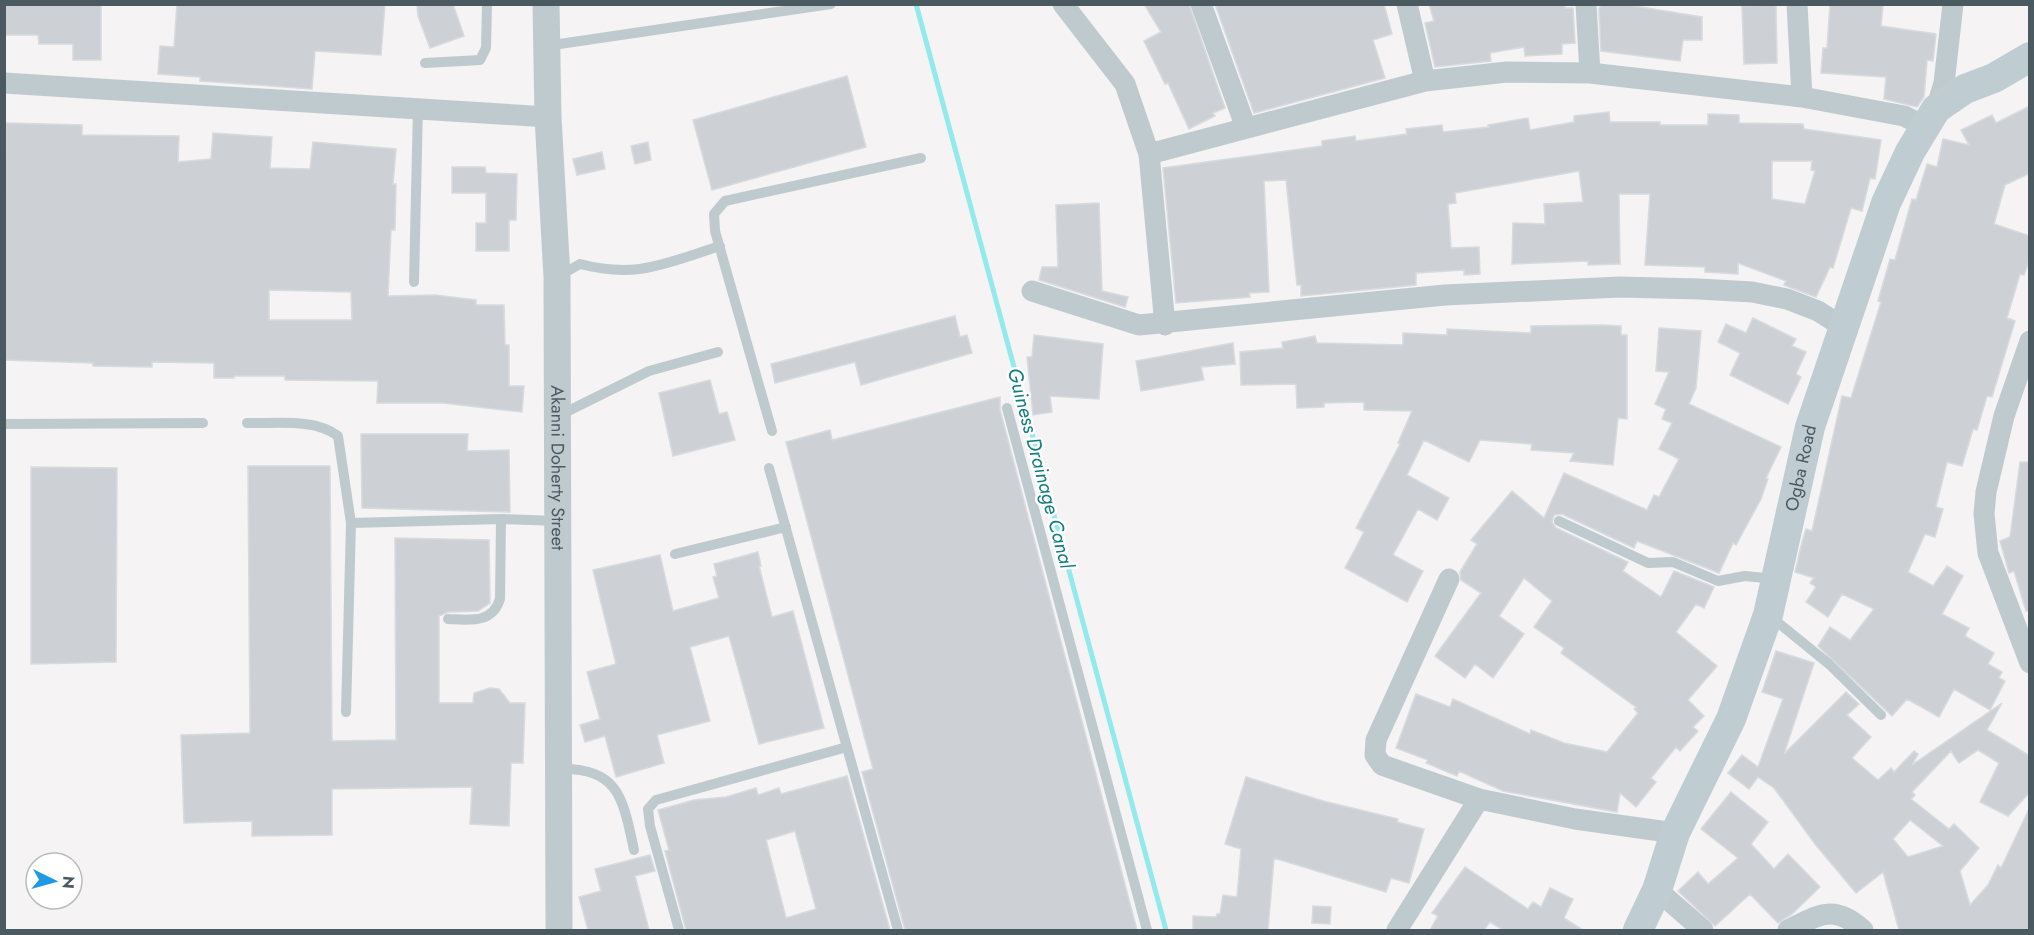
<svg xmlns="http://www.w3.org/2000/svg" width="2034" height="935" font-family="Jost,sans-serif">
<rect width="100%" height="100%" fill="#f5f3f3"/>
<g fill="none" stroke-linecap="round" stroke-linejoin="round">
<path stroke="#92eaec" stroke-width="5" d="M916,4L1166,930"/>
</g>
<path fill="#cdd1d5" stroke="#d7dade" stroke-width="1.5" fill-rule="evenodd" d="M4,4H101V60H73V44H39L38,35H4Z
M177,4H385L381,55L315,51L312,89L200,81V77L158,74L160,46L174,47Z
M417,4H453L464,36L430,48L418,16Z
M1144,4H1189L1225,108L1213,113L1215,116L1189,129L1168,83L1165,84L1144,41L1161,32Z
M1215,4H1384L1392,34L1373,40L1385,78L1254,113Z
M1429,4H1565V8H1573L1575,43L1562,44V54L1525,56L1524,47L1490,53L1491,61L1435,67L1425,23L1434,21Z
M1601,4H1622L1702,17V40H1683L1680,61L1601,51L1599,9Z
M1830,4H1883L1881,26L1936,34L1933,61L1927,60L1924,97L1917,107L1884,99L1886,77L1821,73L1823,48H1827Z
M1776,5L1777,63L1744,64L1742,6Z
M847,76L866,147L712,190L693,120Z
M2030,106V173L2005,185L1994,224L2030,236V258L2024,275L2020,274L2007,318L2015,321L1992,397L1987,396L1977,430L1973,429L1962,466L1947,462L1936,507L1943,509L1935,537L1925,534L1908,572L1933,586L1947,566L1963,576L1942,614L1969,628L1965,636L1994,653L1988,664L2002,672L1999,678L2005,681L1990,710L1954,689L1939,717L1907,699L1892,716L1818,646L1830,627L1850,640L1874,609L1842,594L1828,617L1806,602L1816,587L1810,583L1814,578L1795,572L1802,542L1806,529L1812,531L1842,396L1851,398L1881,302L1878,301L1890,259L1895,260L1912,199L1916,200L1927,164L1937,167L1943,139L1969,145L1961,130L1992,115L1996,123Z
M1609,112L1610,122H1660V125H1708V114L1739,115V123L1803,124L1804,129L1881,140L1875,179L1870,178L1862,211L1851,208L1833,268L1830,267L1816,297L1784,285L1786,281L1738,263V274L1705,272V267L1645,265L1650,194H1619L1620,264L1588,265V261L1512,264L1513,223L1545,224L1544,204L1583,202L1579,171L1455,193L1456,203L1448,204L1451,248L1479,247L1480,274L1464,275V270L1416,273V285L1301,296V285H1297L1286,180L1264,181L1269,292L1249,293L1250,297L1176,303L1163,168L1322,146V141L1355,136L1356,141L1407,134L1406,129L1442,125L1443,132L1489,127L1488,125L1528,118L1530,130L1574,122V116ZM1772,161H1812L1811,170L1815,171L1805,204L1772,199Z
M6,123L82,125V135L179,136L178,162L211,159L213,133L272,137L270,168L310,169L313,142L396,149L393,184H396L395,230H391L388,296L435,295L476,300V305H504L505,345H509V386H524L522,412L443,403H377L378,381L285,380V376H234V378H214V363L152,362V367L93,366V363L4,360ZM269,290L351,292L352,320H269Z
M648,142L651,160L635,164L631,146Z
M602,152L605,169L577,175L573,159Z
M452,167H485L486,173L517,174L516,220H509V251H476V223H486V193H452Z
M1099,203L1102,291L1128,297L1125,307L1039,280L1042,267H1058L1056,205Z
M955,316L960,337L967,335L972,353L861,385L855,362L775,383L771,364Z
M1753,318L1796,339L1792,346L1806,352L1796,374L1801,377L1788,404L1730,375L1740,353L1718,342L1726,324L1746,333Z
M1602,325L1621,326V335H1627V419L1618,418L1613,465L1570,461L1574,453L1531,450L1532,444L1480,440L1469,462L1424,440L1407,475L1449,498L1437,520L1418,509L1393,555L1423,571L1407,602L1345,568L1364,532L1356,528L1400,444L1398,443L1412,411L1364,410V402L1324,403V407L1297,408L1296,384L1241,385L1240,352L1283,348L1282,342L1315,336L1317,343L1403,345V333L1447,335V329L1531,333V326Z
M1659,328L1701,331L1696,388L1689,404L1781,447L1766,478L1768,479L1761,499L1736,545L1733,543L1719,573L1637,541L1634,548L1562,514L1554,515L1552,522L1556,528L1628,562L1623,571L1661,597L1674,571L1714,587L1704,608L1696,604L1676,632L1717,666L1688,700L1704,716L1693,727L1698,731L1680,751L1676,747L1651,778L1656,782L1636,807L1620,793L1617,812L1503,791L1459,771L1457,776L1426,763L1428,760L1396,748L1416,694L1450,707L1453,699L1530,734L1531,730L1564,743L1607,752L1638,713L1634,709L1636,707L1561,653L1564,648L1534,627L1552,601L1524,578L1499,616L1524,634L1493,678L1475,664L1465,678L1435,656L1481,593L1461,580L1460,572L1477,544L1471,540L1512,491L1544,518L1564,473L1647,510L1654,495L1659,497L1679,459L1659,449L1672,423L1662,419L1666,409L1655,404L1669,372L1656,371Z
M1034,335L1103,344L1099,399L1050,396L1052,412L1033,415L1027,357H1032Z
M1233,343L1235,364L1201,367L1204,380L1141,391L1136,361Z
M710,380L719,414L727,412L735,440L673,456L659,393Z
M1000,397V410L1137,930H905L862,772L873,769L786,442L830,430L832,440Z
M361,434H468L467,451L509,450L510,512L362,508Z
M2020,462H2030V610L2026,611L2014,571L2009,573L2000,541L2010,537Z
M248,466H330L332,741L396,740L395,538L489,540L490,603L478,611L448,612L439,616V703H473L474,693L490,688L499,689L510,703H525L523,763H511L509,826L470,824L472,787L332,789V835L252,836V821L184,823L181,735L250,733Z
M31,467L117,468L116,662L31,664Z
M758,552L761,566H759L772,617L793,611L824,728L759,744L729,636L690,647L710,721L657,735L664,763L616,777L605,736L585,742L580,725L600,719L587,672L616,664L593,570L660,555L673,611L719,598L713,577L717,576L714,564Z
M1776,651L1814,663L1784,754L1846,692L1859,704L1847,715L1871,737L1852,758L1878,780L1891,768L1894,772L1914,751L1918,754L1912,765L2002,703L1987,730L2030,756V792L2008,816L1980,802L1999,763L1978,750L1959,763L1951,751L1912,792L1915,795L1911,799L1949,829L1954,824L1979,848L1960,871L1970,905L1988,885L1998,865L2001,868L2030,807V930H1899L1883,872L1856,893L1815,844L1774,788L1758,777L1749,789L1728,773L1742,755L1758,767L1783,699L1762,692ZM1910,820L1943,846L1908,857L1893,839Z
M847,776L890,930H686L665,851L669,850L658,810L694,800L726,797L756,788L758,795L779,788L781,794ZM795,831L816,909L786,918L766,840Z
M1246,777L1323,801L1398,819L1397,822L1424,829L1409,883L1391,878L1386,892L1274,858L1268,930H1193V916L1216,917L1217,914H1220L1223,895L1237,897L1241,849L1225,844Z
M1731,792L1768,822L1751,844L1774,869L1788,854L1820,887L1792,914L1778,923L1750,894L1715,926L1678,891L1698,872L1708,884L1738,858L1701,829Z
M650,855L655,871L635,876L649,930H588L579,897L601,891L595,869Z
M1465,867L1528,909L1533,902L1541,907L1550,888L1573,899L1564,918L1583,930H1503L1490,922L1484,930H1430L1438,916L1432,913Z
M1313,906L1331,907L1330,924L1312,923Z"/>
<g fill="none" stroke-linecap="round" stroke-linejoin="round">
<path stroke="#bfcacf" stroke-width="10" d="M546,46L831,4
M425,63L480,60L486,48L487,4
M559,276L580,264C637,279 666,263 720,246
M414,282L418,107
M1007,408L1147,930
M560,415L649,371L718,352
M247,423C276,424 314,418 338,436L351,523L346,712
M4,424L203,423
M772,431L715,231L714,214L725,201L921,158
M769,468L898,930
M1559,521L1648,563L1673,562L1718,581L1745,576L1775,579
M351,523L501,519L558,521
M675,554L786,527
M1771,617L1829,664L1881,715
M448,619C470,620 492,624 500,599L501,519
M559,769C619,767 623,799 634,850
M679,930L650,826L648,809L656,800L847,747"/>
<path stroke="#bfcacf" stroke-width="21" d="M1063,4L1125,84L1149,154L1165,325
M1201,4L1246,128
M1407,4L1425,81
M1586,4L1590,73
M1797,4L1802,97
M4,83L548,117
M1936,109L1944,83L1953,4
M1149,154L1425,81L1507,72L1590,73L1802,97L1904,116L1924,126
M1032,291L1139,325L1445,295L1620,287L1699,289L1752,292L1787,299L1818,311L1843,327
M2030,341L2004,416L1986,492L1984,514L1988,553L2030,663
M1449,579L1376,740L1375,755L1382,765L1479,799L1575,819L1675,833
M1657,890L1703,930
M1397,930L1479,799
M1788,930C1819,915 1834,903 1863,930"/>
<path stroke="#bfcacf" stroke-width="27" id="s1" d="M546,4L548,117L557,277L559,930"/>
<path stroke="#bfcdd3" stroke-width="30" id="s2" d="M1638,930L1657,890L1675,833L1731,719L1768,615L1810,427L1886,203L1910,152L1936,109L1965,89L1994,78L2030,57"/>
</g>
<g text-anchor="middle" stroke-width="5" stroke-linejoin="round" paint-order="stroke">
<g font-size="18" fill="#4b5a60" stroke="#fff">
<text dy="6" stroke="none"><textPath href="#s1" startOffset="464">Akanni Doherty Street</textPath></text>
<text dy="6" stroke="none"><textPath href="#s2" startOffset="492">Ogba Road</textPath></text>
</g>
<g font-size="20" font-style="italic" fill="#107d80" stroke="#fff">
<text transform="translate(1041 468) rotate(75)" y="7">Guiness Drainage Canal</text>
</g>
</g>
<rect width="2034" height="935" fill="none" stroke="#4b5a60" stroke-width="12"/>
<g transform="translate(54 881) rotate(95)"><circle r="28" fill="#ffffff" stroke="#b7bdbf" stroke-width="1.5"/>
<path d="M0-4.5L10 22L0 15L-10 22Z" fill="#1f99e3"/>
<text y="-9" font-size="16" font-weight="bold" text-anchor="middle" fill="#4b5a60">N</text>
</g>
</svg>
